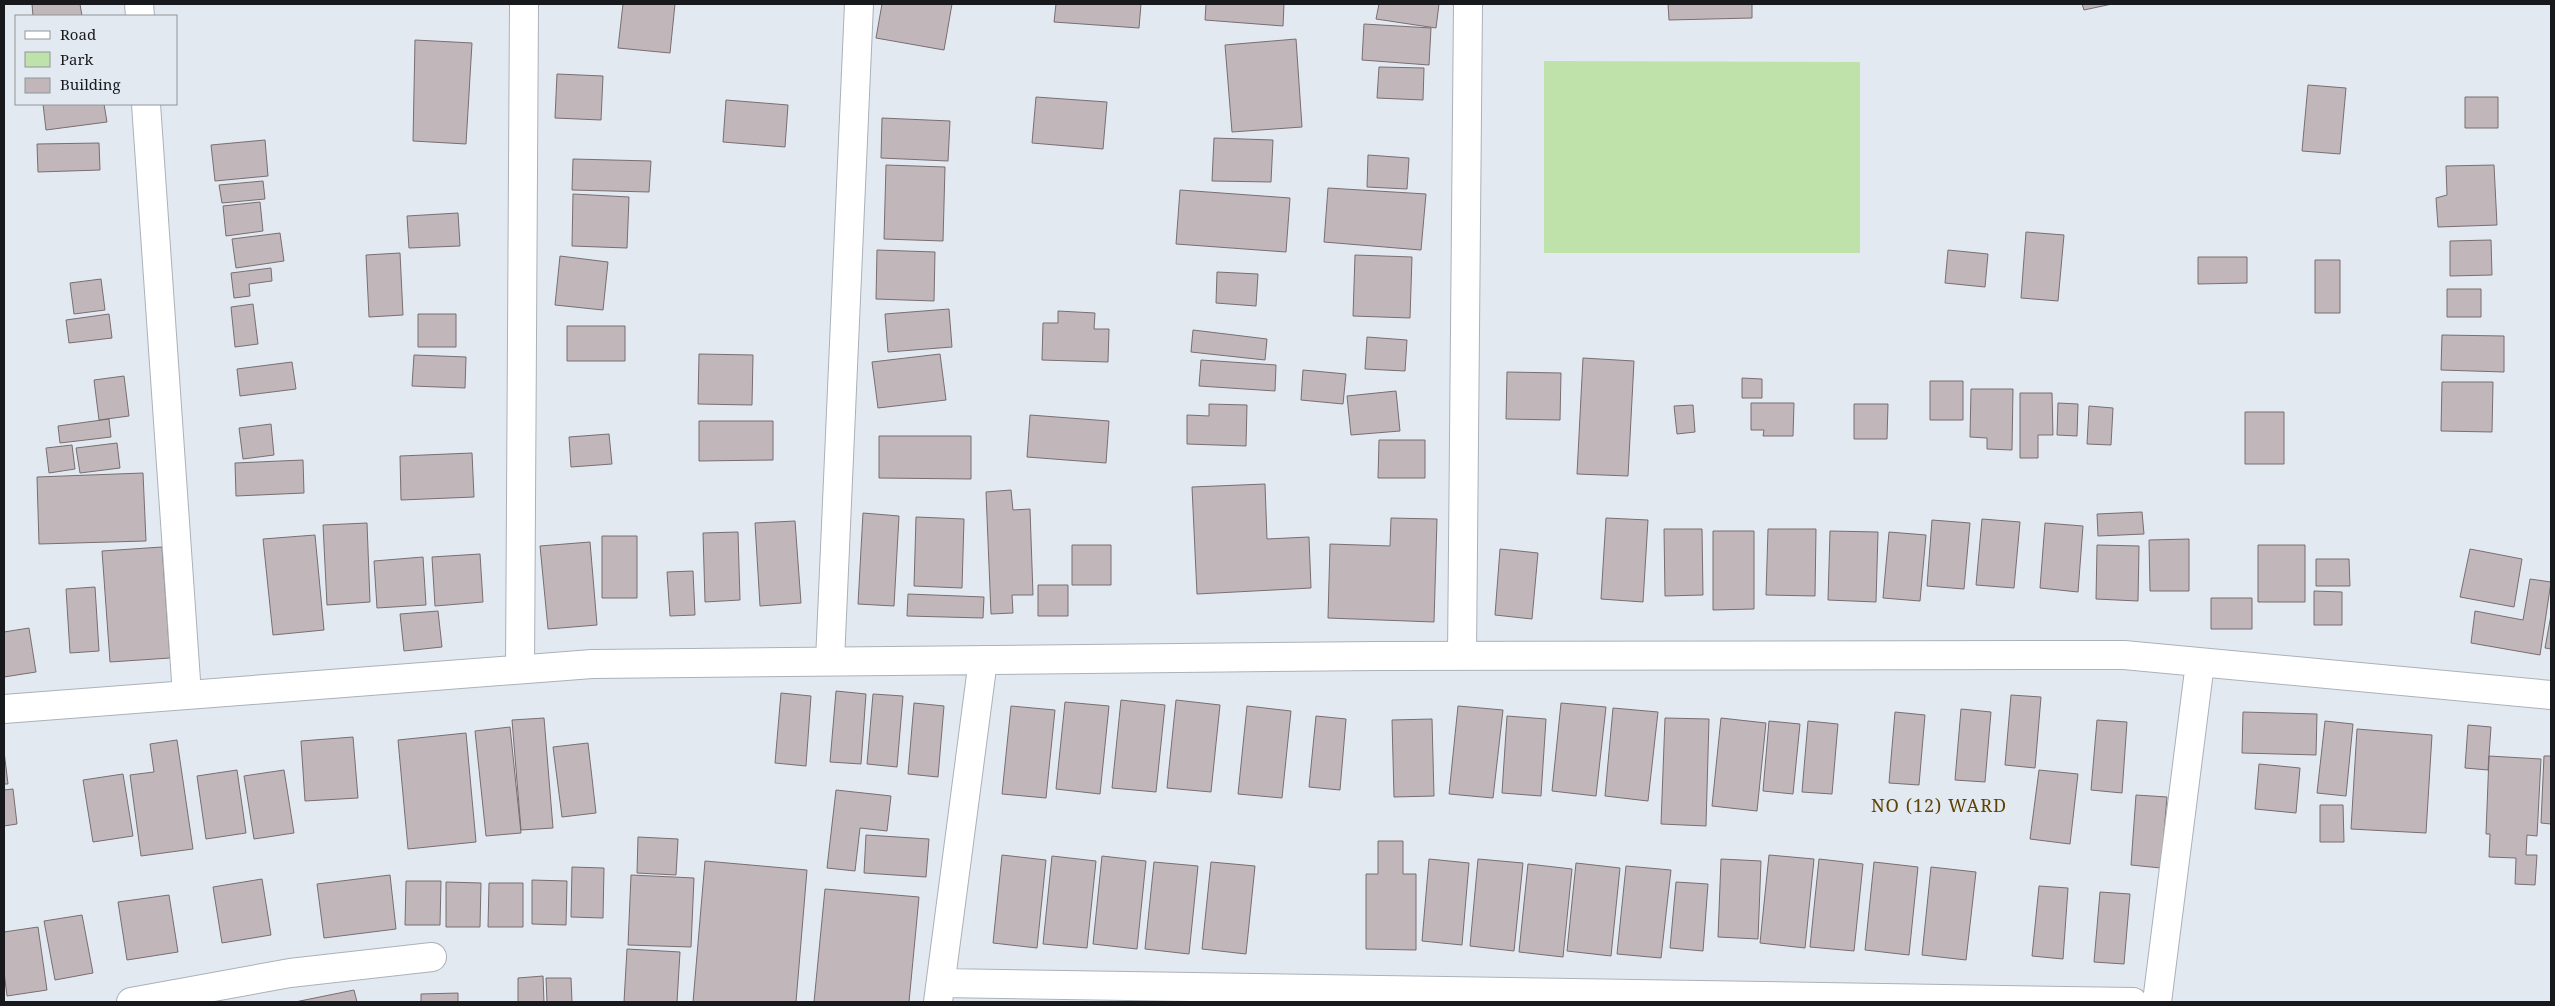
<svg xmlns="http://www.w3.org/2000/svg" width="2555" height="1006" font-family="'Noto Serif',serif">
<rect width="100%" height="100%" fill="#e3e9f1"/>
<path fill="#bfe2aa" d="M1544,61L1860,62V253H1544Z"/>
<path fill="#c1b6b9" stroke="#786e71" d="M32,4H80L82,16H33Z
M623,4H675L670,53L618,48Z
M882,4H952L944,50L876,38Z
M1056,4H1141L1139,28L1054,22Z
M1206,4H1284L1283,26L1205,20Z
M1379,4H1439L1436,28L1376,19Z
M1668,4H1752V18L1669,20Z
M2082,4H2112L2084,10Z
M1364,24L1431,28L1429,65L1362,60Z
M1296,39L1302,127L1232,132L1225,45Z
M415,40L472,43L466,144L413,141Z
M1379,67L1424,68L1423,100L1377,98Z
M557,74L603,76L601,120L555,118Z
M2308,85L2346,88L2340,154L2302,151Z
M1036,97L1107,102L1103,149L1032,143Z
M2465,97H2498V128H2465Z
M726,100L788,105L785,147L723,142Z
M43,104H104L107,122L46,130Z
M882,118L950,121L948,161L881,158Z
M1214,138L1273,140L1271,182L1212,181Z
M265,140L268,176L215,181L211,145Z
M99,143L100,170L38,172L37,144Z
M1368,155L1409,158L1407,189L1367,187Z
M573,159L651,161L649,192L572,190Z
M886,165L945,167L943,241L884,239Z
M2494,165L2497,225L2438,227L2436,198L2447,195L2446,166Z
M263,181L265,199L222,203L219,185Z
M1328,188L1426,194L1421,250L1324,242Z
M1180,190L1290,198L1286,252L1176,244Z
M573,194L629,197L627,248L572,246Z
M260,202L263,231L226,236L223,206Z
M458,213L460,246L409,248L407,216Z
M2026,232L2064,235L2058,301L2021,298Z
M280,233L284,261L236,268L232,239Z
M2491,240L2492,275L2450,276V241Z
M877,250L935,252L934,301L876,299Z
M1948,250L1988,254L1985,287L1945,283Z
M400,253L403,315L369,317L366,255Z
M1355,255L1412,257L1410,318L1353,316Z
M560,256L608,262L603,310L555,305Z
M2198,257H2247V283L2198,284Z
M2315,260H2340V313H2315Z
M271,268L272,281L249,284L250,296L234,298L231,273Z
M1217,272L1258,274L1256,306L1216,303Z
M101,279L105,310L74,314L70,283Z
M2447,289H2481V317H2447Z
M253,304L258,344L235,347L231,307Z
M949,309L952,347L888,352L885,314Z
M1058,311L1095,313L1094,329H1109L1108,362L1042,360L1043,323H1058Z
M109,314L112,338L69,343L66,320Z
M418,314H456V347H418Z
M567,326H625V361H567Z
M1193,330L1267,339L1265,360L1191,352Z
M2442,335L2504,336V372L2441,370Z
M1367,337L1407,340L1405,371L1365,369Z
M699,354L753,355L752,405L698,404Z
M940,354L946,400L878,408L872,362Z
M414,355L466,357L465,388L412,386Z
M1583,358L1634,361L1628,476L1577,474Z
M1201,360L1276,365L1275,391L1199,386Z
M292,362L296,389L240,396L237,369Z
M1303,370L1346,374L1343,404L1301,400Z
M1507,372L1561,373L1560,420L1506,419Z
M124,376L129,416L99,420L94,380Z
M1742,378L1762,379V398H1742Z
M1930,381H1963V420H1930Z
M2442,382H2493L2492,432L2441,431Z
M1971,389H2013L2012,450L1987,449V438L1970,437Z
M1396,391L1400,431L1351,435L1347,396Z
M2020,393H2052L2053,435H2038V458H2020Z
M1751,403H1794L1793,436H1763L1764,430H1751Z
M2058,403L2078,404L2077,436L2057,435Z
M1209,404L1247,405L1246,446L1187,444V415L1209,416Z
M1854,404H1888L1887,439H1854Z
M1693,405L1695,432L1677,434L1674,406Z
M2089,406L2113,408L2111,445L2087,444Z
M2245,412H2284V464H2245Z
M1030,415L1109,421L1106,463L1027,457Z
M109,419L111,437L60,443L58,426Z
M699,421H773V460L699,461Z
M271,424L274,455L243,459L239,428Z
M609,434L612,464L571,467L569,437Z
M879,436H971V479L879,478Z
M1379,440H1425V478H1378Z
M117,443L120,468L80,473L76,448Z
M72,445L75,469L49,473L46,448Z
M472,453L474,497L401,500L400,456Z
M303,460L304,493L236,496L235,463Z
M143,473L146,541L39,544L37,477Z
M1265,484L1267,539L1309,537L1311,588L1197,594L1192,487Z
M1011,490L1013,510L1030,509L1033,595H1012L1013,613L991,614L986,492Z
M2142,512L2144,534L2098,536L2097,514Z
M863,513L899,516L894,606L858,604Z
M916,517L964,519L962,588L914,586Z
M1391,518L1437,519L1434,622L1328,618L1330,544L1390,546Z
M1606,518L1648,520L1643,602L1601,599Z
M1982,519L2020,522L2014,588L1976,585Z
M1932,520L1970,523L1964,589L1927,586Z
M795,521L801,603L760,606L755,523Z
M367,523L370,602L327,605L323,525Z
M2045,523L2083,526L2078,592L2040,588Z
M1664,529H1702L1703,595L1665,596Z
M1768,529H1816L1815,596L1766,595Z
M1713,531H1754V609L1713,610Z
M1830,531L1878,532L1876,602L1828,600Z
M738,532L740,600L705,602L703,533Z
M1889,532L1926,535L1920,601L1883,598Z
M315,535L324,630L273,635L263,539Z
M602,536H637V598H602Z
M2189,539V591H2150L2149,540Z
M590,542L597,625L548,629L540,546Z
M1072,545H1111V585H1072Z
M2097,545L2139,546L2138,601L2096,599Z
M2258,545H2305V602H2258Z
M162,547L170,658L110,662L102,551Z
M1500,549L1538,553L1532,619L1495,615Z
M2470,549L2522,559L2514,607L2460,597Z
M480,554L483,602L435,606L432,557Z
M423,557L426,605L377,608L374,561Z
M2316,559H2349L2350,586H2316Z
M693,571L695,615L670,616L667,572Z
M2530,579L2551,582L2540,655L2471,643L2475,611L2523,620Z
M1038,585H1068V616H1038Z
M95,587L99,651L70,653L66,589Z
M2314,591L2342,592V625H2314Z
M908,594L984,597L983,618L907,616Z
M2211,598H2252V629H2211Z
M438,611L442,647L404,651L400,614Z
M2551,615V649L2545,648Z
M29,628L36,672L4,677V632Z
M836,691L866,694L861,764L830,762Z
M781,693L811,696L806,766L775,763Z
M873,694L903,696L897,767L867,764Z
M2011,695L2041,697L2035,768L2005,765Z
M1121,700L1165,705L1156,792L1112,788Z
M1176,700L1220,705L1211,792L1167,788Z
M1065,702L1109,706L1100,794L1056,789Z
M914,703L944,706L938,777L908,774Z
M1561,703L1606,707L1596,796L1552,791Z
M1011,706L1055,710L1046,798L1002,794Z
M1247,706L1291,711L1282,798L1238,794Z
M1458,706L1503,710L1493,798L1449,794Z
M1613,708L1658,712L1648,801L1605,796Z
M1961,709L1991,712L1985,782L1955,780Z
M1895,712L1925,715L1919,785L1889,783Z
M2243,712L2317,714L2316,755L2242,753Z
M1316,716L1346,719L1340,790L1309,787Z
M1507,716L1546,719L1541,796L1502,793Z
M544,718L553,828L521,830L512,720Z
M1665,718L1709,719L1706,826L1661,824Z
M1721,718L1766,723L1757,811L1712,806Z
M1432,719L1434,796L1394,797L1392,720Z
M2097,720L2127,722L2122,793L2091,790Z
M1769,721L1800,724L1793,794L1763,791Z
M1808,721L1838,724L1832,794L1802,792Z
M2325,721L2353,724L2346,796L2317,793Z
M2468,725L2491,727L2488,770L2465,768Z
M510,727L521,833L486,836L475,731Z
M2357,729L2432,735L2426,833L2351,829Z
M466,733L476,842L408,849L398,740Z
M353,737L358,798L305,801L301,741Z
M177,740L193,849L141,856L130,775L154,772L150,744Z
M588,743L596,813L562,817L553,747Z
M4,751L8,784H4Z
M2489,756L2541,759L2537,836L2527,835L2526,855H2537L2535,885L2515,884L2516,858L2489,857L2490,834H2486Z
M2544,756H2551V824L2541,823Z
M2259,764L2300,768L2296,813L2255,809Z
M237,770L246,833L206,839L197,776Z
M284,770L294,833L254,839L244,776Z
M2039,770L2078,774L2070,844L2030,839Z
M123,774L133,836L93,842L83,780Z
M13,789L17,824L4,826V790Z
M836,790L891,796L887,831L860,828L855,871L827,868Z
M2136,795L2167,797L2161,868L2131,865Z
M2320,805H2343L2344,842H2320Z
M866,835L929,839L926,877L864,873Z
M638,837L678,839L676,875L637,873Z
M1378,841H1403V874H1416V950L1366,949V874H1378Z
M1002,855L1046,860L1037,948L993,943Z
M1769,855L1814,859L1805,948L1760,943Z
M1052,856L1096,861L1087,948L1043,944Z
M1102,856L1146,861L1137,949L1093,944Z
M1429,859L1469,863L1462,945L1422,941Z
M1478,859L1523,863L1514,951L1470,946Z
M1721,859L1761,861L1758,939L1718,937Z
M1819,859L1863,864L1854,951L1810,947Z
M705,861L807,870L796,1002H693Z
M1154,862L1198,866L1189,954L1145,949Z
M1211,862L1255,866L1246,954L1202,949Z
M1874,862L1918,867L1909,955L1865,950Z
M1576,863L1620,868L1611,956L1567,951Z
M1528,864L1572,869L1563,957L1519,952Z
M1626,866L1671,870L1661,958L1617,954Z
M572,867L604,868L603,918L571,917Z
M1931,867L1976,872L1966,960L1922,955Z
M390,875L396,929L324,938L317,884Z
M631,875L694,878L691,947L628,945Z
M262,879L271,935L222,943L213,887Z
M532,880L567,881L566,925L532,924Z
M406,881H441L440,925H405Z
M446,882L481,883L480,927H446Z
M1676,882L1708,884L1703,951L1670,948Z
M489,883H523V927H488Z
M2039,886L2068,888L2063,959L2032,956Z
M825,889L919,897L909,1002H814Z
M2100,892L2130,894L2124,964L2094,962Z
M169,895L178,952L127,960L118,902Z
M82,915L93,973L55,980L44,921Z
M38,927L47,990L7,996L4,972V932Z
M627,949L680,952L677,1002H624Z
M543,976L544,1002H518V978Z
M546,978H571L572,1002H547Z
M354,990L357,1002H295Z
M458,993V1002H421V994Z"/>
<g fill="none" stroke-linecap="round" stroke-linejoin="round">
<g stroke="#abb1b9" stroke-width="30">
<path id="minor" d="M139,4L140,16
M146,104L187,695
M1462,656L1468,4
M830,661L859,4
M520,669L524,4
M4,709L592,664L1379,656L2124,655L2551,695
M941,983L2133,1002
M131,1002L290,973L432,957
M938,1002L983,660
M2157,1002L2200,663"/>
</g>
<use href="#minor" stroke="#fff" stroke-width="28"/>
</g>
<g text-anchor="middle" stroke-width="5" stroke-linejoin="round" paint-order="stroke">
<g font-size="18" letter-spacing="1" fill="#5d4405" stroke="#e3e9f1">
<text x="1939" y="812">NO (12) WARD</text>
</g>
</g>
<rect width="2555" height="1006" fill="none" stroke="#17191c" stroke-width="10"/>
<rect x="15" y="15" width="162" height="90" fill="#e3e9f1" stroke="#91969c"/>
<rect x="25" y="31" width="25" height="8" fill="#ffffff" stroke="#91969c"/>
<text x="60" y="40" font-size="15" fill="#17191c">Road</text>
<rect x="25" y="52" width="25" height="15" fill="#bfe2aa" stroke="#91969c"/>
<text x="60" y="65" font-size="15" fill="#17191c">Park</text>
<rect x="25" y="78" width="25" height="15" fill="#c1b6b9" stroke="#91969c"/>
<text x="60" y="90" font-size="15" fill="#17191c">Building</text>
</svg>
